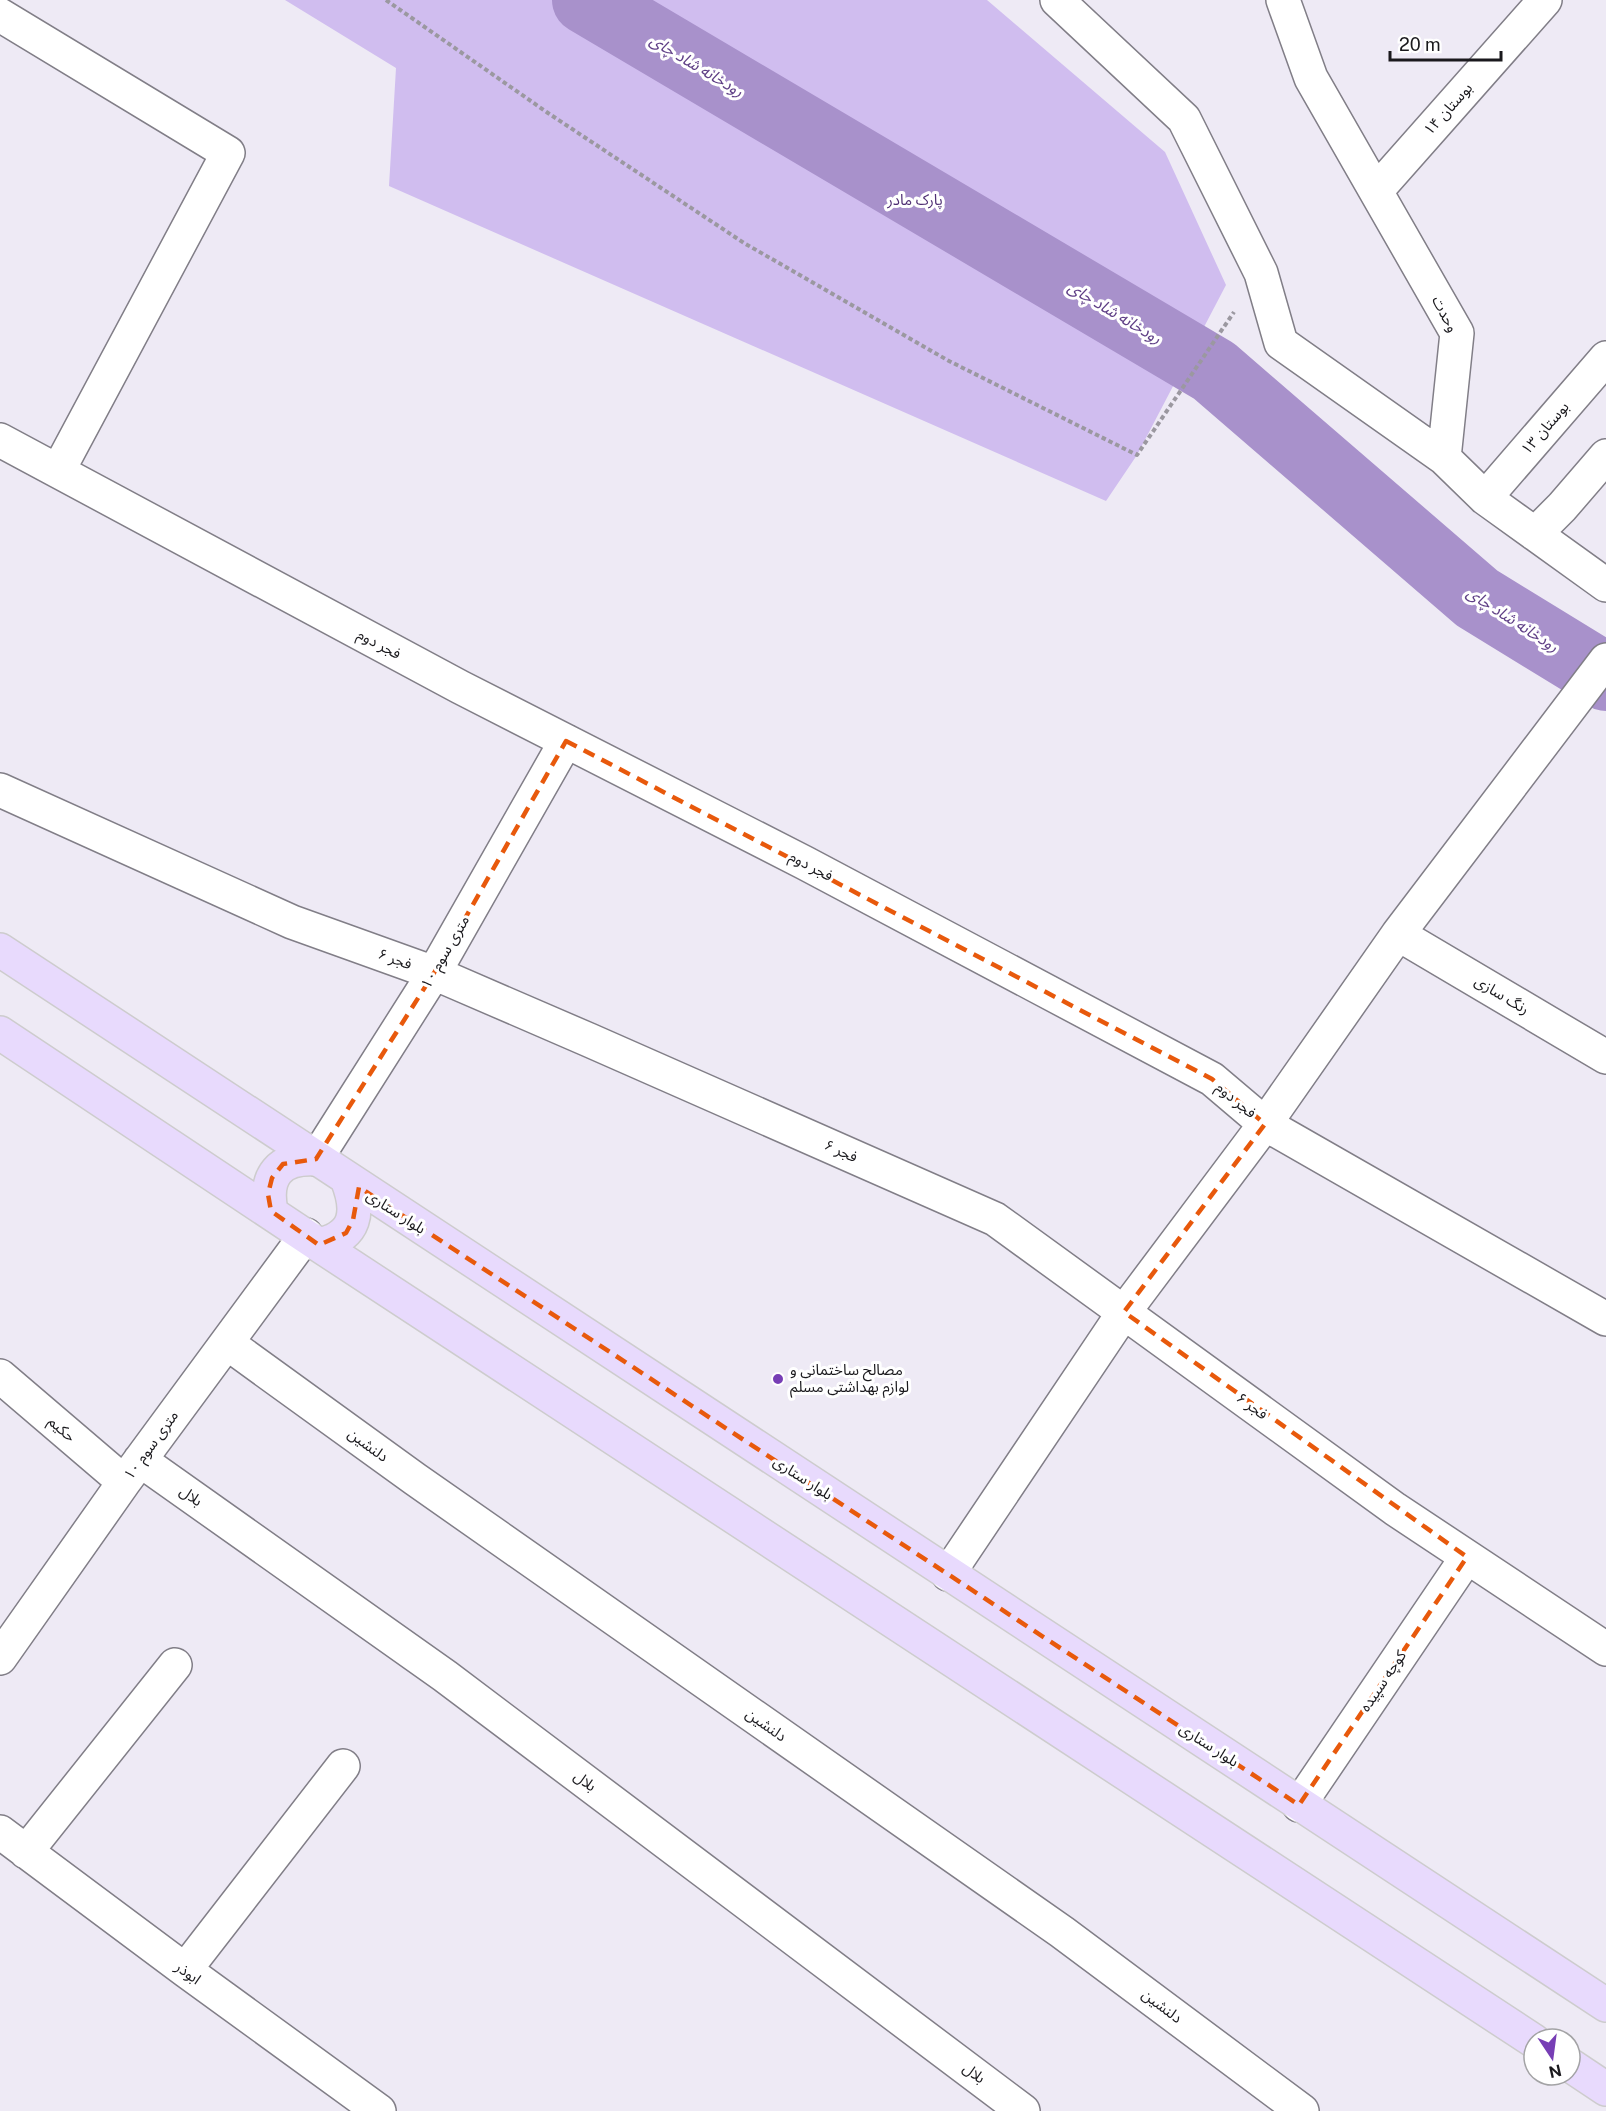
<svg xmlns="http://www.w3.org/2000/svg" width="1606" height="2111" font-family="'Public Sans','Noto Sans Arabic',sans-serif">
<rect width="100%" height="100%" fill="#eeeaf5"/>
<path fill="#d0bdef" d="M285,0H987L1165,152L1226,285L1137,455L1106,501L389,186L396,68Z"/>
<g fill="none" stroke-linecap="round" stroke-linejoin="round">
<path stroke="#a891cb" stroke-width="68" d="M586,0L1214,371L1477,598L1606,677"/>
<g stroke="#817e87" stroke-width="36">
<path id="minor" d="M1057,0L1184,119L1261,273L1281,343L1444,458
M1283,0L1311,78L1457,333L1444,458L1485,498L1606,585
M0,15L228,153L58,471
M1376,191L1545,0
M0,440L460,687L805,863L1212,1079L1265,1124L1606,1319
M1485,498L1606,358
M1535,534L1562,507L1606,456
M0,790L292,922L434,973L589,1040L995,1219L1395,1509L1606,1649
M1398,934L1606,1057
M316,1159L434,973L566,741
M227,1343L415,1479L1062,1932L1302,2111
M0,1376L124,1482
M140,1460L445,1676L1023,2111
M948,1574L1124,1312L1265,1124L1398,934L1606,660
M0,1658L124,1482L306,1235
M1299,1805L1467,1557
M0,1832L185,1970L379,2111
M26,1852L175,1665
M185,1970L343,1766"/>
</g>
<g stroke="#cdcccd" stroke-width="36">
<path id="major" d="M0,950L1606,2005
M0,1033L319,1245L1534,2041
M271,1211C264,1176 279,1157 316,1159
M319,1245C357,1236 360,1212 347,1179
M1570,2065L1606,2089"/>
</g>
<path stroke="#9b98a0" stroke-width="4" stroke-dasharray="4.5 3" stroke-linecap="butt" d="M386,0L548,113L744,243L949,361L1137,455L1234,312"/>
<use href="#minor" stroke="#fff" stroke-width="33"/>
<use href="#major" stroke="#e8dafd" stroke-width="33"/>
</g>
<path fill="none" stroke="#e8590c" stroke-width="4.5" stroke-dasharray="12 8" stroke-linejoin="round" d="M566,741L1212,1079L1265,1124L1124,1312L1467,1557L1299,1805L359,1187L353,1220L346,1233L319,1245L271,1211L268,1194L272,1178L283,1164L316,1159L434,973Z"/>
<circle fill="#773eb5" stroke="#fff" stroke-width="2" cx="778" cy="1379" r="6"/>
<g text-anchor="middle" stroke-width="6" stroke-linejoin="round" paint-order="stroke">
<g font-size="15" fill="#1a191d" stroke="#fff">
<text transform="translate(1448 109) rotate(-48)" y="5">بوستان ۱۴</text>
<text transform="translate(1445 314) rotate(63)" y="5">وحدت</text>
<text transform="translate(1545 428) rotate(-49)" y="5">بوستان ۱۳</text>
<text transform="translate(379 644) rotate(28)" y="5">فجر دوم</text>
<text transform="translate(811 866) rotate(28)" y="5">فجر دوم</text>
<text transform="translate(445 952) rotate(-60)" y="5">۱۰ متری سوم</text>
<text transform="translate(395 959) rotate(20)" y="5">فجر ۶</text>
<text transform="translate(1502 995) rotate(31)" y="5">رنگ سازی</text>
<text transform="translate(1236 1100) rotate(40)" y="5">فجر دوم</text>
<text transform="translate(841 1151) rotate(24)" y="5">فجر ۶</text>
<text transform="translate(396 1212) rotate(33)" y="5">بلوار ستاری</text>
<text transform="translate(1252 1406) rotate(36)" y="5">فجر ۶</text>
<text transform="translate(62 1429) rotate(41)" y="5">حکیم</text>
<text transform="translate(151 1445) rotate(-54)" y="5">۱۰ متری سوم</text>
<text transform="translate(368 1445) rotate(36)" y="5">دلنشین</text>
<text transform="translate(803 1478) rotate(33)" y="5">بلوار ستاری</text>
<text transform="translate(191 1496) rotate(35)" y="5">بلال</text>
<text transform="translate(1383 1681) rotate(-56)" y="5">کوچه سپیده</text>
<text transform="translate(766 1725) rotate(35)" y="5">دلنشین</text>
<text transform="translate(1209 1745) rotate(33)" y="5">بلوار ستاری</text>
<text transform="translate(585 1781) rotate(37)" y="5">بلال</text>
<text transform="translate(188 1973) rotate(36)" y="5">ابوذر</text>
<text transform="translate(1162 2006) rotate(37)" y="5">دلنشین</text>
<text transform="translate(974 2073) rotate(37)" y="5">بلال</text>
</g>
<g font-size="15" fill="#4f2f74" stroke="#fff">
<text x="915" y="205">پارک مادر</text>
</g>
<g font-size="15" fill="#1a191d" stroke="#fff" text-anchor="start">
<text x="790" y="1375">مصالح ساختمانی و<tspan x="790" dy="17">لوازم بهداشتی مسلم</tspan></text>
</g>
<g font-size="16" font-style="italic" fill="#5f3f86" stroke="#fff">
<text transform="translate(697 65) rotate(31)" y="6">رودخانه شاد چای</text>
<text transform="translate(1115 312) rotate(31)" y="6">رودخانه شاد چای</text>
<text transform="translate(1513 619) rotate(33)" y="6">رودخانه شاد چای</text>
</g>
</g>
<g transform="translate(1552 2057) rotate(167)"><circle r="28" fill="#ffffff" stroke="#a3a3a5" stroke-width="1.5"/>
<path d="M0-4.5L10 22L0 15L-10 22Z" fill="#773eb5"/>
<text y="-9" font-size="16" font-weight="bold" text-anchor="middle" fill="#1a191d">N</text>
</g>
<path d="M1390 51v9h111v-9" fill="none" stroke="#1a191d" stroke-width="3"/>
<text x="1399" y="51" font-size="18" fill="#1a191d" stroke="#ffffff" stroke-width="4.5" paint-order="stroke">20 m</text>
</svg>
